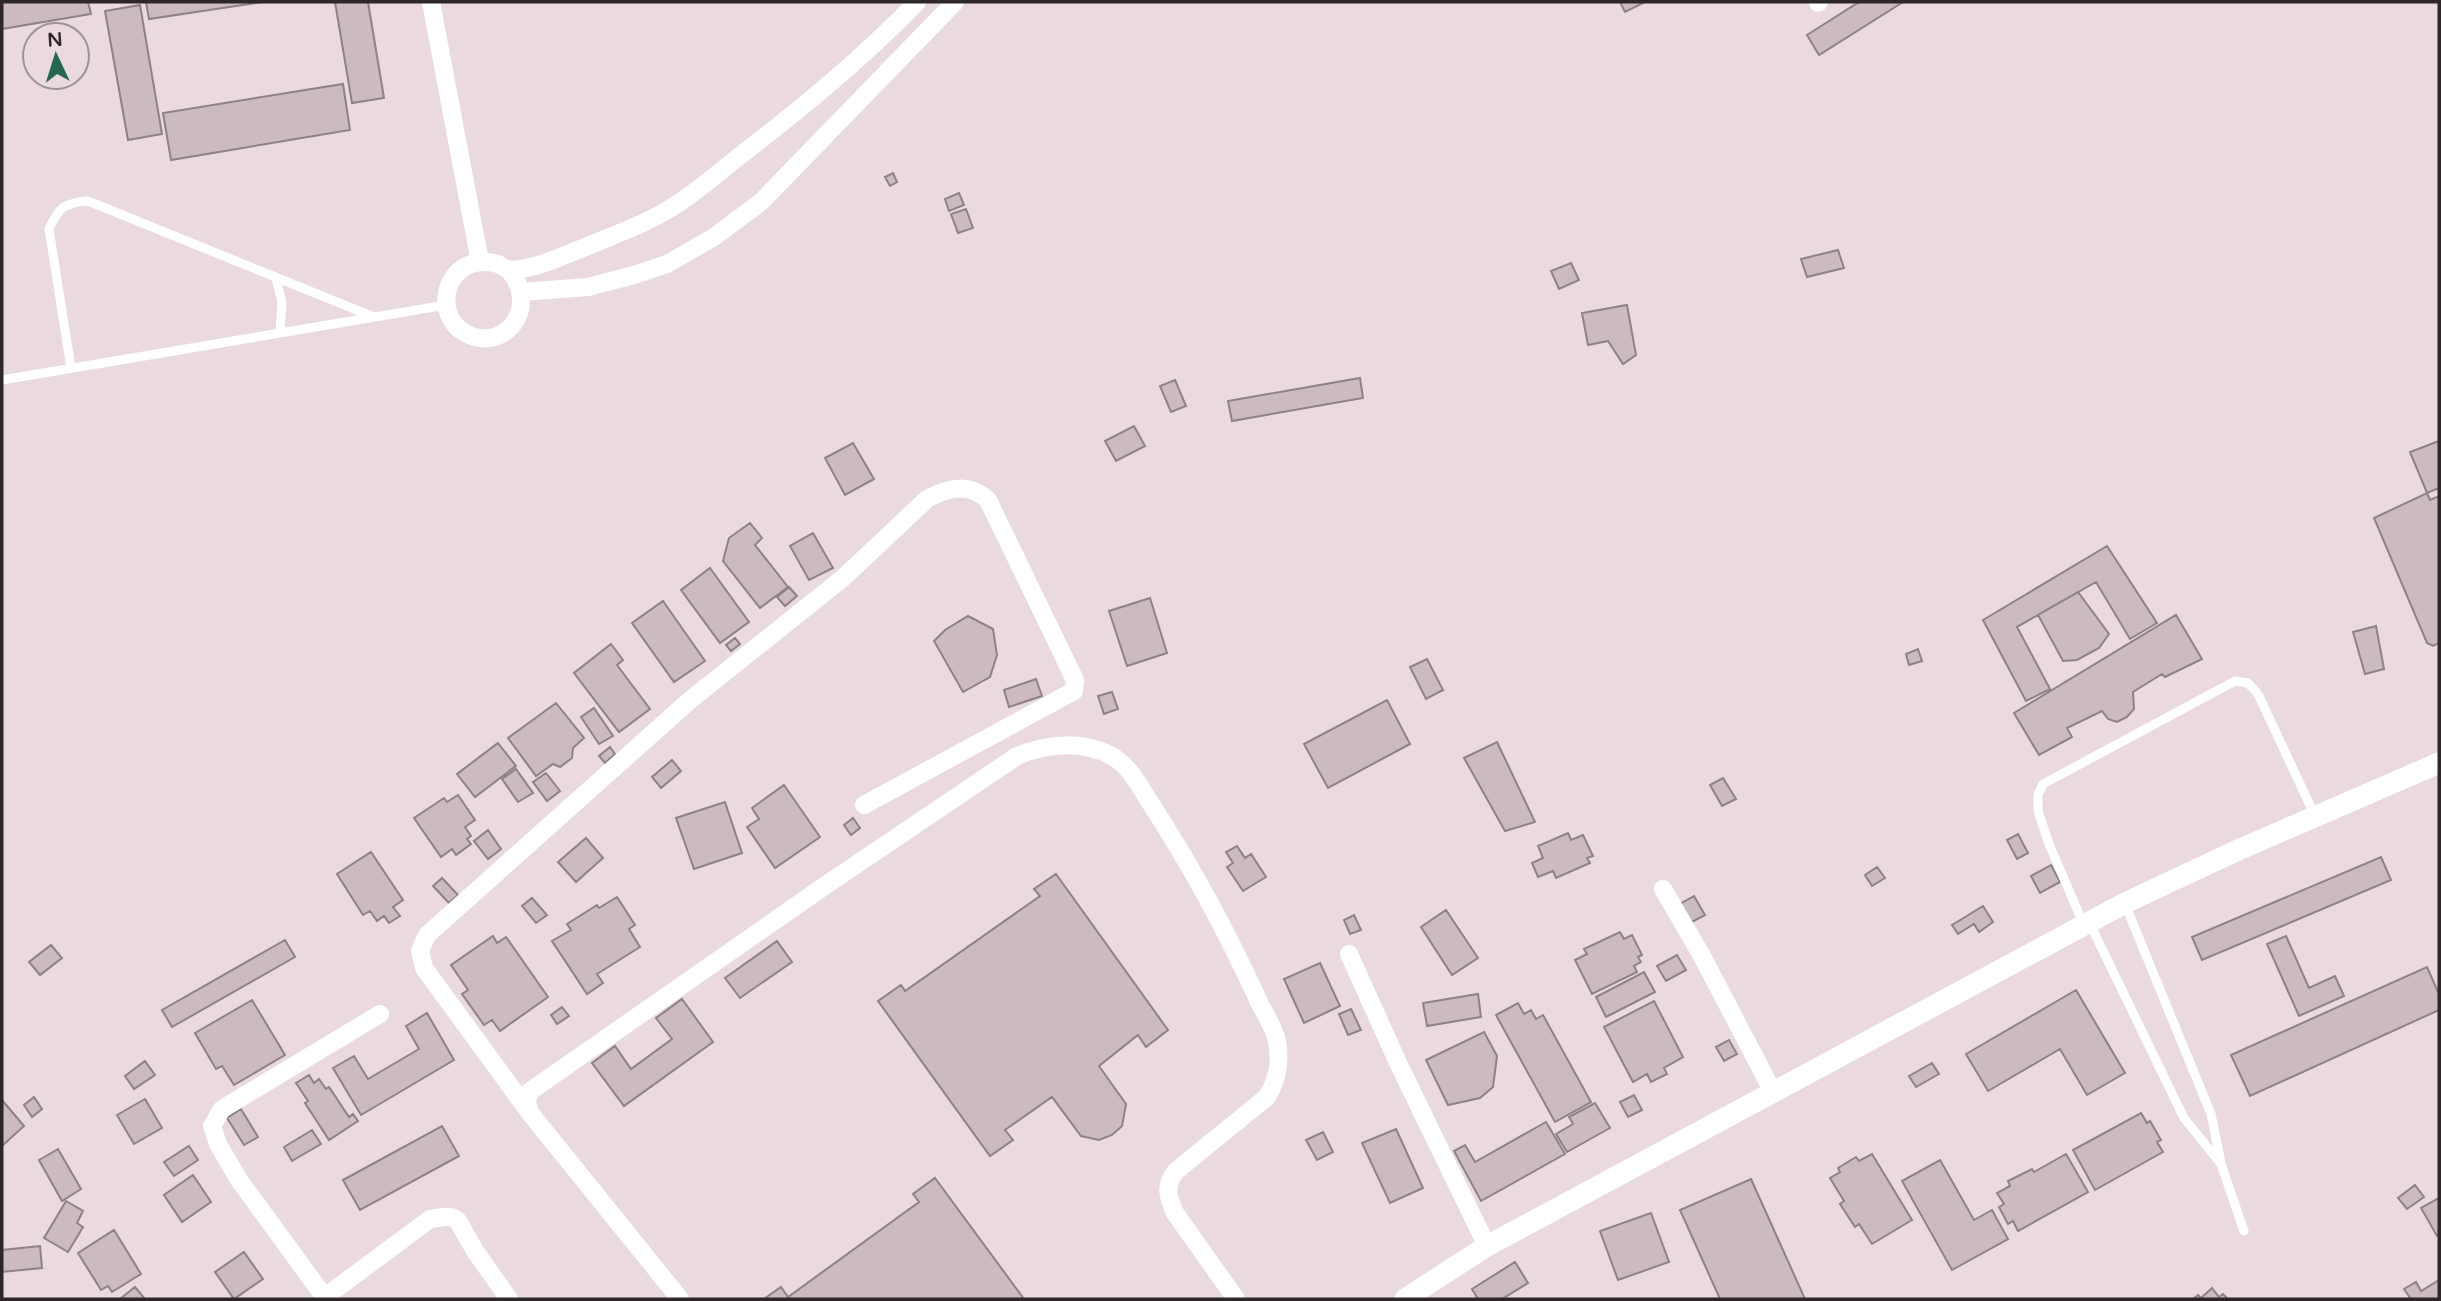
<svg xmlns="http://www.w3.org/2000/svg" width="2441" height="1301" font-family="'Varela Round',sans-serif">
<rect width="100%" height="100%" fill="#ead9e0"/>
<path fill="#cbbac1" stroke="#908187" stroke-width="2" d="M2,2H88L91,14L2,29Z
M146,2H262L149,19Z
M335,2H368L384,98L352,103Z
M1620,2H1642L1643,3L1625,12Z
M1859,2H1903L1819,55L1807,35Z
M140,5L162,134L128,140L105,11Z
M343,84L350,130L171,160L163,113Z
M893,173L897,182L890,186L885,177Z
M959,193L964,205L949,211L945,199Z
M966,209L973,228L958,233L951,214Z
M1838,250L1844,268L1807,277L1801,259Z
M1571,263L1579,280L1559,289L1551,271Z
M1627,305L1636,355L1623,364L1608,341L1588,345L1582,313Z
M1360,378L1363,398L1232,421L1228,401Z
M1175,380L1186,406L1171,412L1160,386Z
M1134,426L1145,446L1116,461L1105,441Z
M2439,441V488L2427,493L2410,452Z
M853,443L874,479L845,495L825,458Z
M2427,493L2430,500L2439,496V643L2433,646L2427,643L2374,518Z
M750,523L762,538L755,545L788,587L760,608L723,561L729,538Z
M813,533L833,568L809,580L790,546Z
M2107,546L2157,623L2130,639L2096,582L2017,627L2050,689L2026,701L1983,620Z
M710,568L749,622L720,643L681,590Z
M789,587L797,596L785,606L777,597Z
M2078,592L2109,634L2099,648L2077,660L2063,661L2038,615Z
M1150,598L1167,653L1127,666L1109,611Z
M663,601L705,661L674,682L632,623Z
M2176,615L2202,659L2165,677L2162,674L2133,692L2134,709L2127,717L2117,722L2108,719L2102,711L2067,728L2072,737L2039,755L2014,713Z
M968,616L993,629L997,655L990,677L963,692L934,641L945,630Z
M2376,626L2384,669L2365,674L2353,632Z
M735,638L740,644L731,651L726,645Z
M611,644L623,660L617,665L650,709L619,732L574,673Z
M1918,649L1922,661L1909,665L1906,654Z
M1427,659L1443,690L1426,699L1410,667Z
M1036,679L1042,696L1009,707L1004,690Z
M1112,692L1118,709L1104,714L1098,696Z
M1387,700L1410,744L1328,788L1304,744Z
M556,703L584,738L573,748L572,758L560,767L553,764L536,776L508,738Z
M594,708L613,736L599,744L581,717Z
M1497,742L1535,822L1505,831L1464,758Z
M498,743L516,766L475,797L457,774Z
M610,747L615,754L605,763L599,756Z
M672,760L681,771L661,788L652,777Z
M516,769L533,793L518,802L502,779Z
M546,773L560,791L547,801L533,782Z
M1723,778L1736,799L1722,806L1710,785Z
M784,785L820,837L775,868L747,827L759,819L752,808Z
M458,795L475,820L465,827L471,836L467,839L471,844L456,855L452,849L441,857L414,818L444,798L447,802Z
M725,802L742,853L694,869L676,818Z
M853,818L860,828L851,835L844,825Z
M488,830L501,849L488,859L474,841Z
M1568,833L1571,840L1583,835L1593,856L1587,858L1590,863L1556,878L1553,871L1538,877L1532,863L1543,858L1538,846Z
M2018,834L2028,853L2017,859L2007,840Z
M586,838L603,858L576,882L558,862Z
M1237,846L1245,858L1251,854L1266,877L1243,891L1227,867L1233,863L1226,852Z
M371,852L403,900L393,907L400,916L389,923L384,916L377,921L370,911L363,915L337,874Z
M2381,857L2391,880L2202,960L2192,937Z
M2051,865L2060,882L2040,893L2031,876Z
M1877,867L1885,878L1872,886L1865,875Z
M1056,874L1168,1030L1146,1047L1138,1035L1099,1066L1126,1104L1122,1126L1112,1135L1099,1140L1081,1136L1052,1097L1005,1130L1013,1140L990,1156L878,1001L901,985L905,991L1040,896L1034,889Z
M442,878L458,895L449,903L433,886Z
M1694,896L1705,915L1690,923L1680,904Z
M617,897L635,925L629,929L640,947L597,974L603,983L587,994L552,941L571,930L567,924L597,905L599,908Z
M532,898L547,915L536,923L522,906Z
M1983,906L1993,922L1979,932L1974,924L1958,934L1952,925Z
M1446,910L1478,958L1452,975L1421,927Z
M1354,915L1361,930L1350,934L1344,920Z
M1620,932L1624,939L1632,935L1642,955L1638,957L1641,962L1634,966L1637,972L1592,994L1575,960L1587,954L1584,949Z
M493,936L497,943L506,937L548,997L500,1031L492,1020L484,1025L462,994L468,990L451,965Z
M2286,936L2309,988L2335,976L2344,996L2299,1016L2267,944Z
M285,940L295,957L172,1027L162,1010Z
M777,941L792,962L740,998L725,978Z
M51,945L62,958L40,975L29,962Z
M1677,955L1686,970L1666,981L1657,966Z
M1320,963L1340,1006L1304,1023L1284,979Z
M2427,967L2439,994V1010L2250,1096L2231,1055Z
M1644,972L1655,992L1606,1017L1596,997Z
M2076,990L2125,1073L2087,1095L2060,1049L1988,1091L1966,1054Z
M1478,994L1481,1017L1427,1026L1423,1003Z
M682,999L713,1042L624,1106L592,1063L615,1046L631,1069L672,1039L656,1018Z
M252,1000L285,1055L234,1085L222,1066L216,1069L195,1033Z
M1654,1001L1683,1057L1664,1068L1667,1074L1651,1082L1647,1074L1633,1082L1604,1027Z
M1518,1003L1524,1014L1531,1010L1536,1019L1543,1015L1591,1102L1555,1122L1496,1015Z
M562,1007L569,1016L557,1024L551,1015Z
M1351,1009L1361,1030L1348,1035L1339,1014Z
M427,1013L454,1060L361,1115L333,1068L354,1056L368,1079L419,1049L406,1026Z
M1484,1032L1497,1056L1493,1087L1480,1098L1448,1105L1426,1060Z
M1729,1040L1737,1054L1724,1061L1716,1047Z
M145,1061L155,1075L134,1089L125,1076Z
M1932,1063L1939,1074L1916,1087L1909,1076Z
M309,1075L314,1083L319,1079L326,1089L329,1087L349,1117L353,1114L358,1121L329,1140L305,1103L308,1101L296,1083Z
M1634,1095L1642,1110L1628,1117L1620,1102Z
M34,1097L42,1109L32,1117L24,1105Z
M145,1099L162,1128L134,1144L117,1115Z
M2,1100L24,1126L2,1146Z
M1595,1103L1610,1128L1567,1152L1556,1134L1573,1124L1569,1117Z
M241,1109L258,1137L244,1145L227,1118Z
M2141,1113L2147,1123L2150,1121L2161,1140L2157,1142L2163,1152L2095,1190L2073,1150Z
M1546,1122L1565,1154L1481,1201L1454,1151L1465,1145L1475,1162Z
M442,1126L459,1156L360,1210L343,1180Z
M1396,1129L1423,1188L1390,1203L1362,1143Z
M312,1130L321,1144L292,1161L284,1147Z
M1323,1132L1333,1152L1317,1160L1306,1140Z
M189,1146L198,1160L174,1176L164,1162Z
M58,1149L81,1189L62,1201L39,1160Z
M1872,1154L1912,1220L1872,1244L1859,1224L1855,1227L1840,1204L1844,1201L1830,1178L1840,1172L1838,1168L1856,1157L1859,1161Z
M2066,1154L2088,1192L2018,1231L2013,1221L2008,1224L1999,1207L2004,1204L1997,1193L2010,1186L2008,1181L2032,1169L2034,1172Z
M1940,1160L1974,1220L1992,1210L2008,1239L1952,1270L1902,1181Z
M193,1175L211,1202L182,1222L164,1195Z
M935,1178L1024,1299H764L781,1287L788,1297L919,1202L913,1194Z
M1751,1179L1805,1299H1720L1680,1210Z
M2415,1185L2424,1197L2407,1209L2398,1198Z
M2439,1198V1235L2437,1236L2421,1208Z
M66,1201L83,1211L77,1223L83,1227L68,1252L44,1238Z
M1651,1213L1669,1262L1618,1280L1600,1231Z
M114,1230L141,1274L112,1292L108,1286L101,1290L78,1253Z
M40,1246L42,1268L2,1272V1250Z
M244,1252L263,1279L234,1299L215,1272Z
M1515,1262L1528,1283L1502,1299H1478L1472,1289Z
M2439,1280V1299H2411L2404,1289L2416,1282L2421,1291Z
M135,1287L145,1299H120Z
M2212,1288L2219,1297L2223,1294L2228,1299H2193L2198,1295L2201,1298Z"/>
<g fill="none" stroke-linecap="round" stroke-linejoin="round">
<path stroke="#fff" stroke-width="9" d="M276,278L282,302L280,333
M71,368L49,229C59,207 64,203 88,201L374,317
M2,380L446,305
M2125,904L2211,1114L2221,1163
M2089,922L2184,1118L2221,1164L2244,1231
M2083,923L2049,844L2038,811V795L2043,784L2235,681L2248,683L2258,694L2315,816"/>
<path stroke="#fff" stroke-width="18" d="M431,2L480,262
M1818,3L1819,2
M509,270C542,309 501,357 462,331C441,317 441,283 463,268C472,262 487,260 498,264C504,267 506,270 512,270C538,268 560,257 583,248C614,235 646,224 674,206C698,191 719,172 741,155C803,107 863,58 917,2
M522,292L588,287L634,275L667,264L714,237L761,202L955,2
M1663,889L1702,956L1773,1092
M1349,954L1399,1065L1487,1246
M530,1113L424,968L420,951L427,935L689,701L843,578L927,499C949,487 969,483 988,500L1075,680L1074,691L864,805
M325,1297L430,1219L444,1217H452L458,1221L475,1251L509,1299
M326,1299L239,1180L218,1144L212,1126L222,1109L380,1014
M680,1299L530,1113L527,1103L529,1092L823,887L1017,756C1048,743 1085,740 1115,758C1132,769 1141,789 1151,804C1192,867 1228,934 1259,1002C1265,1014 1274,1028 1277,1041C1281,1062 1278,1079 1267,1097L1176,1171C1164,1186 1168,1197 1175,1213L1236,1299"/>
<path stroke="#fff" stroke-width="21" d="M1405,1299L1487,1246L2125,903L2238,850L2439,763"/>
</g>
<rect width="2441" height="1301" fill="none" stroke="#2d272a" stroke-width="7"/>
<g transform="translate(56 56) rotate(356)"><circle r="33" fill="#ead9e0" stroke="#9e9297" stroke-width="2"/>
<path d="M0-5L12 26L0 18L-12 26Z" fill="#266653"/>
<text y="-10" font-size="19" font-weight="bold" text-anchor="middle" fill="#2d272a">N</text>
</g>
</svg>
